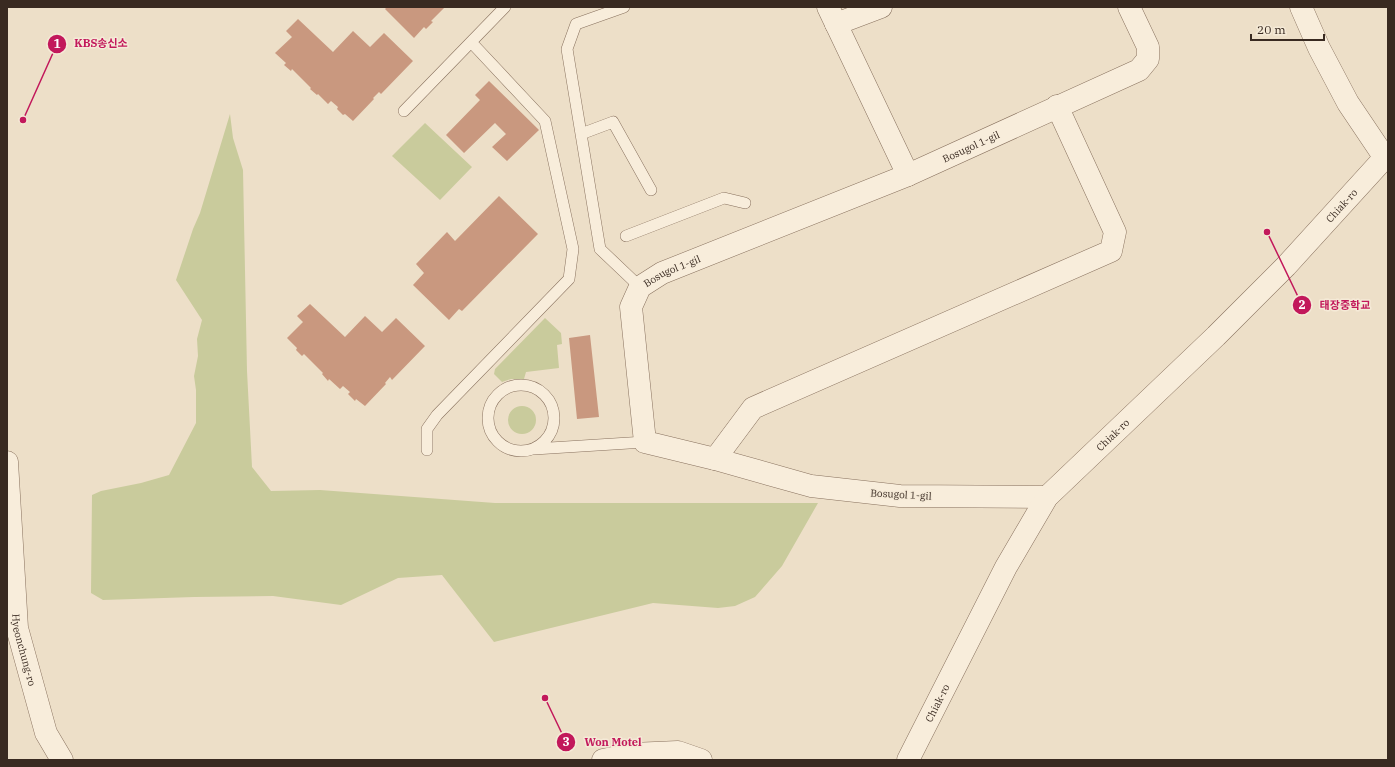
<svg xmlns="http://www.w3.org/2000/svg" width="1395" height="767" font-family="'IBM Plex Serif','Noto Sans KR',serif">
<rect width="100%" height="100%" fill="#eddfc8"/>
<path fill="#c9cb9c" d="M230,114L233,138L243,170L247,371L252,467L271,491L320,490L495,503H818L782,566L755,597L735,606L718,608L653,603L494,642L442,575L398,578L341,605L273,596L194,597L103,600L91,593L92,495L101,491L141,483L169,475L196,423V390L194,376L198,356L197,339L202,320L176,280L193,229L200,213Z
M425,123L472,167L440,200L392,156Z
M545,318L561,333L562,344L557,345L559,368L526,372L524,379H511L502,382L494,374L495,369Z
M508 420a14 14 0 1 1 28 0a14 14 0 1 1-28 0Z"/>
<path fill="#c9987f" d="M387,7H445L431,21L433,22L426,29L424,27L414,38L385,9Z
M298,19L333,52L353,31L370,47L384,33L413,61L381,94L379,92L373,98L374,99L353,121L345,114L343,115L337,109L338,107L331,101L328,104L318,94L317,95L310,89L311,88L292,69L291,71L284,65L286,63L275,53L292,37L286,31Z
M489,81L539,130L507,161L492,147L506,134L495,123L464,153L446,135L480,100L475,95Z
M499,196L538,234L462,311L459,309L449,320L413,285L424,273L416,264L447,232L455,241Z
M310,304L345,337L365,316L382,332L396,318L425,346L392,380L390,377L385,383L386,384L365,406L356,399L355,401L348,394L350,392L343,386L340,389L329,379L328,381L322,374L323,373L304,354L302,356L296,350L297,348L287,338L303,322L297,316Z
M590,335L599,417L577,419L569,338Z"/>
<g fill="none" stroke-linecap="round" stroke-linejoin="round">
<g stroke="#88715e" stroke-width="12">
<path id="service" d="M624,7L576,24L567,49L600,249L640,287
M404,111L505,7
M581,134L613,122L651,190
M626,236L724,198L745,203
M488 418a33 33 0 1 1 66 0a33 33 0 1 1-66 0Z
M534,449L645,442
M427,450V429L437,415L569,279L573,249L545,121L471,42"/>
</g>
<g stroke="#88715e" stroke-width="23">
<g id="minor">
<path d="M828,7L908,175"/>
<path d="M836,24L881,7"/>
<path d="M715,459L753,408L1111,251L1115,232L1057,106"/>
<path id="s1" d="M1047,497L900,496L811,486L715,459L645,442L631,307L640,287L662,273L908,175L1139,70L1148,59V47L1129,7"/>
<path d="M603,760L632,754L678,752L701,760"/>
</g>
</g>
<g stroke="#88715e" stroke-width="23">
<g id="tertiary">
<path d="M1301,7L1319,48L1348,103L1385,158"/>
<path id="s2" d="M7,462L17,628L46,733L62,760"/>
<path id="s3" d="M908,760L1006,567L1047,497L1216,336L1286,266L1388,154"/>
</g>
</g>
<use href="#service" stroke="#f8eddb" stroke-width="11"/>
<use href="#minor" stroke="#f8eddb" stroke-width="22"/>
<use href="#tertiary" stroke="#f8eddb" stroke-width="22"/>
</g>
<g text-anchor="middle" stroke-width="3" stroke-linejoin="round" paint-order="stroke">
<g font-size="10" fill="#392a21" stroke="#f5ead7">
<text dy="4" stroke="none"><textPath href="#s1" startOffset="926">Bosugol 1-gil</textPath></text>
<text dy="4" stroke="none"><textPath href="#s3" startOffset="712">Chiak-ro</textPath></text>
<text dy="4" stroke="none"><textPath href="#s1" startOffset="602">Bosugol 1-gil</textPath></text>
<text dy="4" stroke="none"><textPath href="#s3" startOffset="388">Chiak-ro</textPath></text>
<text transform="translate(901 494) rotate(3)" y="4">Bosugol 1-gil</text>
<text dy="4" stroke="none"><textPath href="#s2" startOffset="189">Hyeonchung-ro</textPath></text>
<text dy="4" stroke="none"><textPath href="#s3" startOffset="64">Chiak-ro</textPath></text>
</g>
</g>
<path fill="none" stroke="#c2185b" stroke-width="1.5" d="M23 120L57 44M1267 232L1302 305M545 698L566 742"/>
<g fill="#c2185b" stroke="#f5ead7" stroke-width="1.5">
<circle cx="23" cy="120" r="4"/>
<circle cx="1267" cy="232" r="4"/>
<circle cx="545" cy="698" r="4"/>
<circle cx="57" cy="44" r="10"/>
<circle cx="1302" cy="305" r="10"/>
<circle cx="566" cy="742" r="10"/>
</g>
<g font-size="12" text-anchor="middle" font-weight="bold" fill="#fff">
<text x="57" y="48">1</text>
<text x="1302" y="309">2</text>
<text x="566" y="746">3</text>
</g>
<g font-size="11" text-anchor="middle" font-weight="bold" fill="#c2185b" stroke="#f5ead7" stroke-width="3" stroke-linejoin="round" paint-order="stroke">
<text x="101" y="47">KBS송신소</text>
<text x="1345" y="309">태장중학교</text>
<text x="613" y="746">Won Motel</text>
</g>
<rect width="1395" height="767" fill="none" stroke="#392a21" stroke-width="16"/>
<path d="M1251 34v6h73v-6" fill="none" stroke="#392a21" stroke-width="2"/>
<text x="1257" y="34" font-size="12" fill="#392a21" stroke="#f5ead7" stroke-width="3" paint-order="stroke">20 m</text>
</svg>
